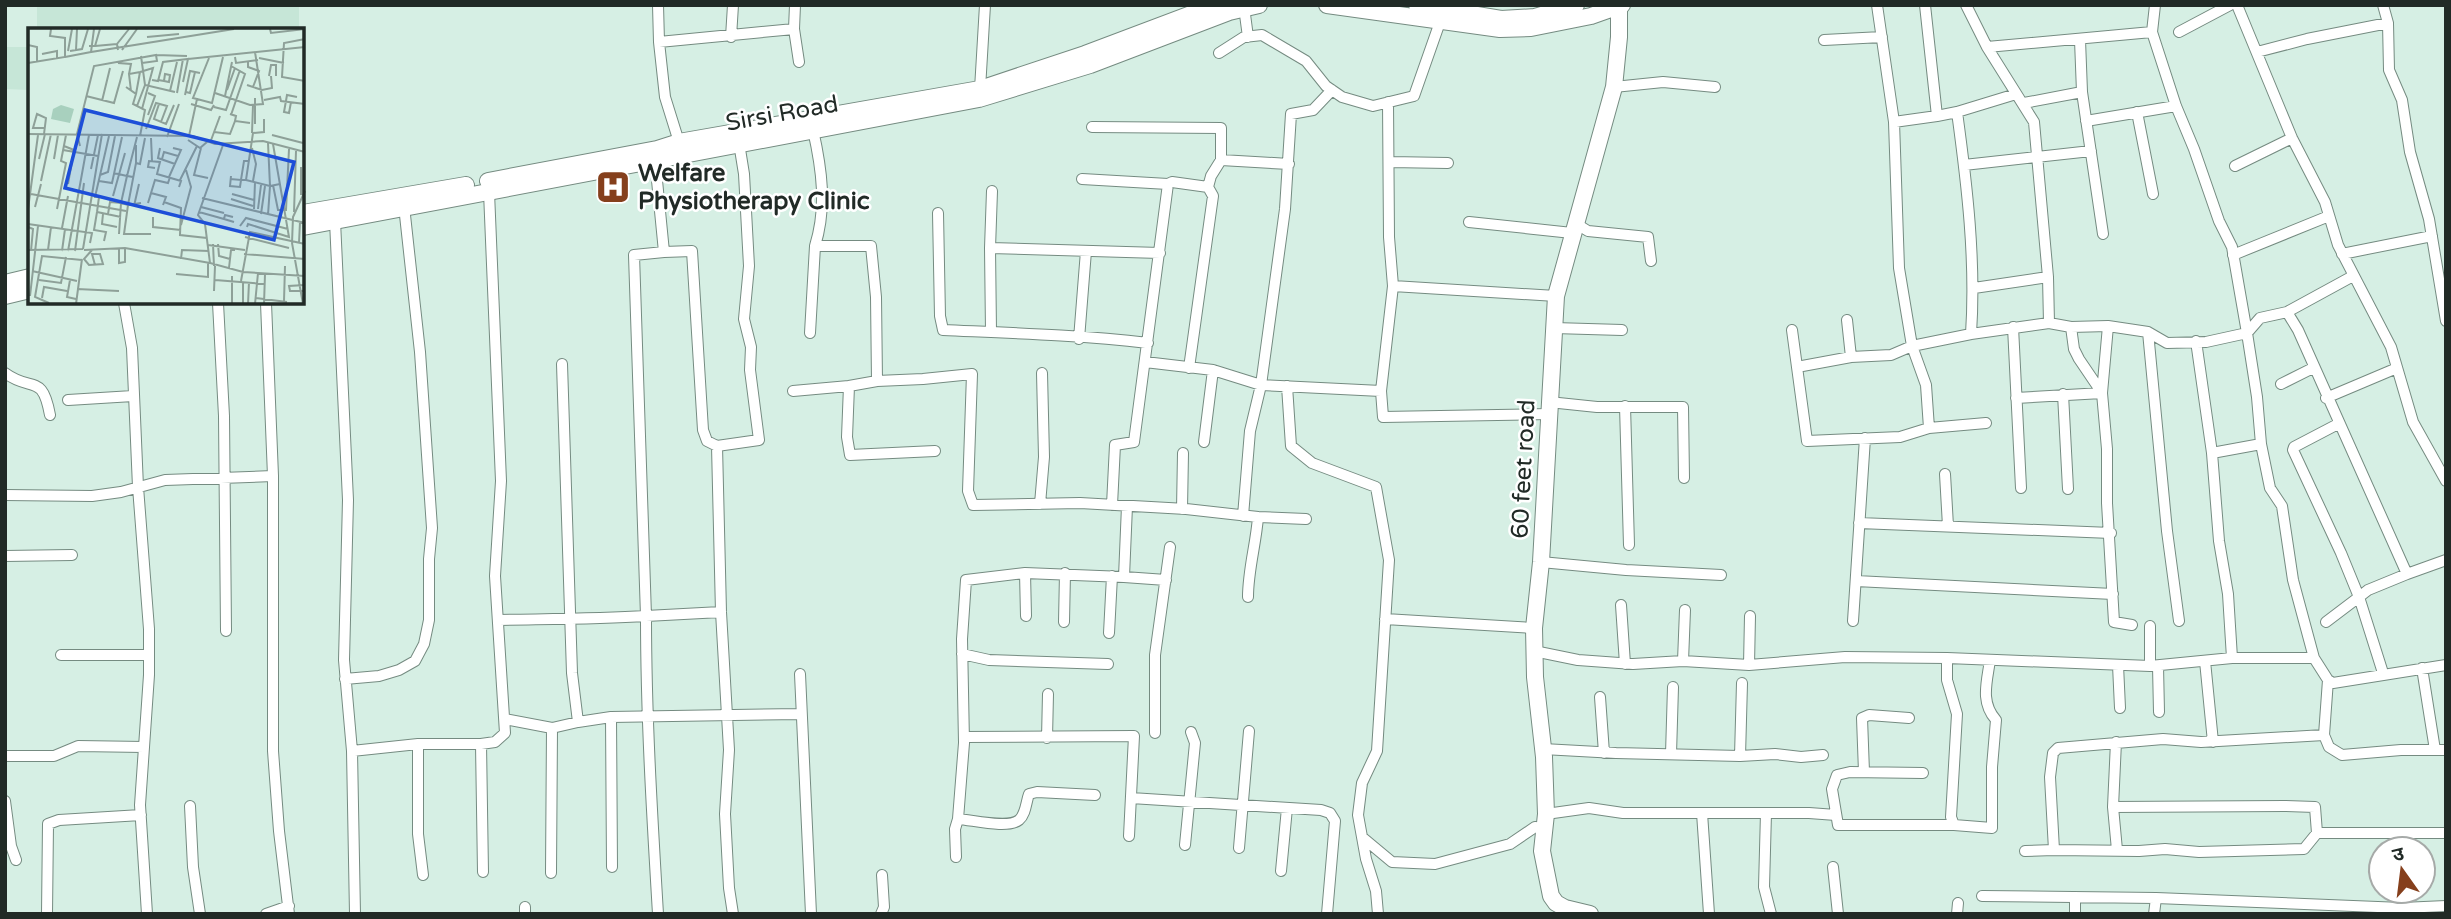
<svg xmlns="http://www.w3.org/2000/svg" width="2451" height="919" font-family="'Varela Round','Noto Sans Devanagari',sans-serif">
<rect width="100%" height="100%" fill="#d6efe4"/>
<path fill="#c6e6d7" d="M37,5H299V30H37Z
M5,47H30V90L5,89Z"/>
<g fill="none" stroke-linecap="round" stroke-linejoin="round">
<g stroke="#758b81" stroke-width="12">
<path id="street" d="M658,5L659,42L665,97L679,142
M1877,5L1894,122
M1966,5L1987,47L2034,122L2048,277L2049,323
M2155,5L2152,32L2176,106L2194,149L2219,221L2232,247L2247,333L2260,318L2287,312L2353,276
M2237,5L2292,138L2325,202L2338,245L2391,347L2413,422L2446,481
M2383,5L2388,23L2389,70L2402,100L2410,152L2429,219L2446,321
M1244,7L1248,37
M794,29L799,62
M2179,32L2230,5
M731,37L733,5
M1824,40L1882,37
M2080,40L2082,92L2103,234
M659,42L794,29L795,5
M1987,47L2152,32
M2257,52L2307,39L2388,23
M1219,53L1244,37L1262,35L1306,61L1326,86L1342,97L1373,106L1414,96L1440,22
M1614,87L1663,82L1715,87
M980,89L985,5
M1388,102L1389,237L1393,286L1381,391L1383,417L1549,414
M2024,103L2082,92
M1957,112L2016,94
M2137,112L2153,194
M2086,121L2176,106
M1092,127L1221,128V160
M813,130C822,170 827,207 815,246H871L876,297L877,381
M1390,162L1448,163
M1964,165L2091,151
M2235,166L2292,138
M1082,179L1168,184L1134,442L1115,445L1112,505
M1168,184L1172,182L1208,187
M938,213L940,316L943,330C1011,333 1080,335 1148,343
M335,221L348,500L344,660L352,751L355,914
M1469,222L1572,233
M1575,223L1588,231L1648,237L1651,261
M990,248L992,191
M664,252L692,251L703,430L707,441L717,446L759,440L750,370L751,347L744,319L749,266L744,174L739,143
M2342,254L2432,236
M2233,255L2329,216
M1393,286L1556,296
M1974,288L2048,277
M124,303L132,348L138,487L149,629V675L140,805L147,914
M218,303L224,416L226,631
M266,303L273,476V751L279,831L289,914
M2287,312L2298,330L2407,574L2446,560
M1847,320L1851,357
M2013,327L2021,488
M2071,327L2074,349L2079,359L2102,393L2107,449V503L2114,622L2132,625
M1554,328L1622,330
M1792,330L1807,441L1900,437L1929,428L1926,385L1912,346L1971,334C1976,260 1967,185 1957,112L1937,116L1925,5
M991,331L990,248L1160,253
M2148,332L2167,531L2179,621
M810,333L815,246
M1971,334L2049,323L2071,327L2108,326L2148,332L2167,343L2206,342L2247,333L2257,397L2261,444L2270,488L2282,506L2293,580L2314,658
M1079,339L1086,251
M2196,341L2212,453L2219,541L2228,594L2232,658
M1145,362L1213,370L1261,385L1381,391
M1797,367L1851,357L1891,355L1912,346L1899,268L1894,122L1937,116
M1189,368L1213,196L1208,187L1211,176L1221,160L1289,164
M5,373C32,393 42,372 50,415
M2281,384L2313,368
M1287,386L1291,446L1312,463L1376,487L1389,560L1377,751L1362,783L1358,815L1366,859L1376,891L1378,914
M793,391L849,386
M2063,394L2068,489
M2016,398L2102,393L2108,326
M2326,398L2397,368
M68,400L133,396
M1549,402L1597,407H1683L1684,478
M1625,406L1629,545
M1929,428L1986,423
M1204,442L1213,370
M717,446L721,612L729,750L725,814L729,888L733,914
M935,451L850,455L847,437L849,386L877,381L923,379L972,374L968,491L973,505L1080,503L1186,509L1258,517C1256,544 1248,570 1248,597
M2212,453L2261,444
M1945,474L1948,526
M5,495L92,496L121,492L165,480L273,476
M1040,504L1044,457L1042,373
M1182,509L1183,453
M1243,516L1250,431L1261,385L1285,209L1291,114L1313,110L1332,90
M1258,517L1306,519
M1859,523L2111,533
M5,556L72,555
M1541,562L1626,570L1721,575
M1025,573L1026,616
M1124,577L1166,580
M1856,581L2113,594
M1621,605L1625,664
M1385,619L1534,628
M499,620C548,619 597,619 646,616L634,255L664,252L655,160
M1853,621L1865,438
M1064,622L1065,573
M2326,622L2359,597L2341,553L2293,450L2294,447L2338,424
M2150,626V666
M1109,633L1112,576
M1534,651L1578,660L1633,664L1683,661L1749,665L1845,657L1947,658L2150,666L2232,658H2314L2328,680L2333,683L2446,665
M962,654L989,660L1108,664
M61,655H149
M1947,658V680L1957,714L1951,817L1954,825L1992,828V767L1996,720C1980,702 1987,682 1990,660
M1683,661L1685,610
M2205,661L2213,742
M1749,665L1750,616
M2118,665L2120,708
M2158,666L2159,712
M2422,668L2435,750
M2383,673L2359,597L2368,590L2407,574
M800,674L811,914
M345,679L379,676L399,670L415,661L424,644L429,620V559L432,528L420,352L404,206
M1600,697L1604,753
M611,717L612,867
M505,719L552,728
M578,722L611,717L801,714
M1155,733V655L1170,547
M2324,735L2328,680
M964,737L1134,736L1129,836
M1047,738L1048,694
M418,744V834L423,875
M481,744L483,872
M1543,749L1616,753L1740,756L1775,754L1801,757L1823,755
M352,751L418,744H481L495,742L505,733L495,576L501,481L489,192
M1671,754L1673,687
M5,756H54L78,746L144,747
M1740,756L1742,683
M1864,772L1862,718L1869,715L1909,718
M1923,773L1850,772L1837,775L1832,789L1838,825H1954
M1131,798L1321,810L1330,813L1335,821L1327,914
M5,801L11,846L16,860
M190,806L193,867L200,914
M2113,807L2116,742
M1702,813L1709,914
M1766,813L1764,887L1771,914
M1546,814L1589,808L1623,813H1809L1836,815
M958,819C973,820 1008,829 1019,820C1026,814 1026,802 1029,794L1037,792L1095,795
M1362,837L1392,862L1435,864L1510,844L1535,827L1544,828
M1185,845L1195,743L1191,732
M1239,848L1249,731
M2054,850L2139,851L2165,849L2199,852L2304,849L2317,833
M2117,850L2113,807L2285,806L2315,807L2317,833H2446
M2025,851L2054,850L2050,777L2053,753L2058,748L2163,739L2201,742L2324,735L2329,747L2342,755L2401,750H2446
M956,857L955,829L958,819L964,743L962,639L966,580L1025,573L1124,577L1127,506
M1833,867L1838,914
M1281,871L1287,808
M551,873L552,728L578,722L572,673L562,364
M1982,896L2156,898
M525,907V914
M47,914L48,824L59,820L141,815
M266,914L289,906
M658,914C652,814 646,716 646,616L721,612
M881,914L884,907L882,875
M1957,914L1958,903
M2075,914V897
M2154,914L2156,898L2402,908L2446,906"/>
</g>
<g stroke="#758b81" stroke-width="18">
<path id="secondary" d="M1327,5L1500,29L1531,28L1591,16L1622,5
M1417,5L1501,19L1535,17L1576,5
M488,181L657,149L679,142L980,89L1085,54L1215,5
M303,213L466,185
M303,227L979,99L1090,65L1229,12L1259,5
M5,283L30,277
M5,296L30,290
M1590,914L1565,908L1556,903L1551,896L1542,851L1546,814L1544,757L1535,677L1534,628L1541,562L1556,296L1614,87L1619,37V6"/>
</g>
<use href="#street" stroke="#fff" stroke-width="10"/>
<use href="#secondary" stroke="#fff" stroke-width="16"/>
</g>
<defs>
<g id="hospital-square" transform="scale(1.75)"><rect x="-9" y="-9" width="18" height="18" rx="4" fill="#853f1c" stroke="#fff"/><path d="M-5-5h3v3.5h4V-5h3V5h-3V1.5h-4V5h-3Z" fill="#fff"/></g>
</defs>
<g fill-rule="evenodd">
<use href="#hospital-square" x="613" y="187"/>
</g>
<g text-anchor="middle" stroke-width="5" stroke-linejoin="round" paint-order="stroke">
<g font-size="24" fill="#212a26" stroke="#fff">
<text transform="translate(782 113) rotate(-10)" y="8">Sirsi Road</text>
<text transform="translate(1523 469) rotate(-87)" y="8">60 feet road</text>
</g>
<g font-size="24" font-weight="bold" fill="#212a26" stroke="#fff" text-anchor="start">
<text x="638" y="181">Welfare<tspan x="638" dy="28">Physiotherapy Clinic</tspan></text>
</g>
</g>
<g transform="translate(28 28)">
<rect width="276" height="276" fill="#d6efe4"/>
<path d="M33,77L46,81L42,95L23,91L25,81Z" fill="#a8d0be"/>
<path fill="none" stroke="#8ea098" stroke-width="2" d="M66,1L63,24L206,1M242,1L243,5L277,1M119,9L151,6M277,11L256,15L254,49L277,53M0,17L9,19V34M61,18H67L72,1M67,18L89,16M48,22L49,1M90,22L89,16L101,1M94,22L109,1M40,23L44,1M42,23L54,21L60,1M14,26L29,23V31M128,27L159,28M113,28L117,57L147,64M37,29L63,24M207,29L208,35L230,32M231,30L256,35M160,31L277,19M220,34V39L231,43L225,59M0,35L37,29V10L22,8L23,1M90,35L103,36L101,46M112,44L125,40L114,81M241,48L243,37H248V48M124,52L130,53L135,34L160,31L155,54M130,52L136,53L141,54L142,47L137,46L136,53M219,57L234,62L244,60L243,48M98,59L108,66L105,76L117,82L112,108M199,62L207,40M103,63L101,46L112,44L108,66M142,63L149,34M158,64L162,65L167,44M149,65L155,31M187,65L222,77L235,76L227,24M157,67L162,43L172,45M58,68L86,75L95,43M197,68L204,34M169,71L184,75L195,29M236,72L252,69L253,73L277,76M74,73L82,40M263,74L261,85L256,84L259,67L269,69M131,76L126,91L138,96L146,77M163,76L183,82L186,77M109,78L117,57M186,79L198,82L212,42M202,86L208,88L207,93L222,95M120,87L127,68L120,65M203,87L217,46L203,38M227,96V70M118,101L128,75L139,78L133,94M186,104L202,106L207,93M224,105L225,77M0,106L165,108L187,116L235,113L277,124M16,106L18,90L9,86L5,100H17M244,107L275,115M161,108L169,71L165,70L181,30M139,109L151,76M123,110L124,133M160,112L172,120L179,114M182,115L192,88M240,115L242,158L252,156M195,117L170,187L177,196L182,235L215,244L277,248M36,118L46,122L40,156M52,118L49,106L66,38L128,27L129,33L114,35M132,120L130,130L147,136M173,120L166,147L180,150M224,120L228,136L225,153M35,122L70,128M11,131L17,106M26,131L30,107M134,131L136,124L150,128M108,135L112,136L117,110M127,140L120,139L121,133L132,134L129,146L153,153L151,159M63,141L70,107M86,145L99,148L109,109M72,147L80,144L87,108M203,148L202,158L212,159L213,152H218L225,105L236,104V91M141,149L153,122L145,120M202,151L213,152L216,133H220M152,152L169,118M218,152L242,158L240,187M13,153L23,106M71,153L84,155L94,109M245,157L250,182H258L261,121M123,165L138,169L135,177M3,166L98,183M204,166L226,172M273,167V139M85,168L97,125M174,170L277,195M203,171L225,178M136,174L153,180L152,207L179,210M113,175L100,177L96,206H123M120,175L127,152L140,155L142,149M106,178L111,156M7,179L13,156M173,179L196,185M0,181L10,107M29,181L38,135L33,133L38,107M226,181L227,154M230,181L233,157M69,184L71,169H67L81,108M171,184L196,191M266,184L268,123M75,186L74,196L89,199M80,186L82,174L93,175L99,148L105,149M233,186L237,158M125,189V199L153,202M205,189L197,187L196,191L206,194M0,196L64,205L62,215M153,197L163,159L158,142M212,198L218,190L260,201M0,199L5,201L3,223M219,199L220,196L261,209L245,116M34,200L40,168M91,206L93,175L100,177L108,135V117M217,209L261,220M76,213L78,204L66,202L69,184L93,189M271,215L272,194M185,216L186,238M190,216L191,228L202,231M180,217L217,222M91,220V235L97,234V220M55,221L74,106M0,222L55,221M20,222L23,199M56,222L97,220L182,235M64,222L56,231L61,237L75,236L72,226H64L67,237M34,223L37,201M40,223L61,107M47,223L56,155M216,226L277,231M153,231L154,222L181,223M201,240L203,222H207M4,243L49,253M148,246L180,249V235M204,248V276M11,252L33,255L38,229M42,252L39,269L48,271M187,252L236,256M213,253L222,204L277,216M277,257L261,258L262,263H277M49,261L91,263M186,263L187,238M2,268L10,198M14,270L16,259L39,263M228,270L259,274M256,273L257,238M21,275L7,269L14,228L54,232M48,276L54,231M215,276V254M220,276L221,254M227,276L230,245M236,276L237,246M275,276L264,215L265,189L277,163"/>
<path fill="#1d4ed8" fill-opacity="0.15" stroke="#1d4ed8" stroke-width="3.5" d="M57,82L266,134L246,212L37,160Z"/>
<rect width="276" height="276" fill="none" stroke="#212a26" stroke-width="3.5"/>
</g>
<rect width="2451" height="919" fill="none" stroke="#212a26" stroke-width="14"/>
<g transform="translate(2402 870) rotate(346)"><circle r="33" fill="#ffffff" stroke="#a6aaa8" stroke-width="2"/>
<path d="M0-5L12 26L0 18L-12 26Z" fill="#853f1c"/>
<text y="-10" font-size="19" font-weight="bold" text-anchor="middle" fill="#212a26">उ</text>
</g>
</svg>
